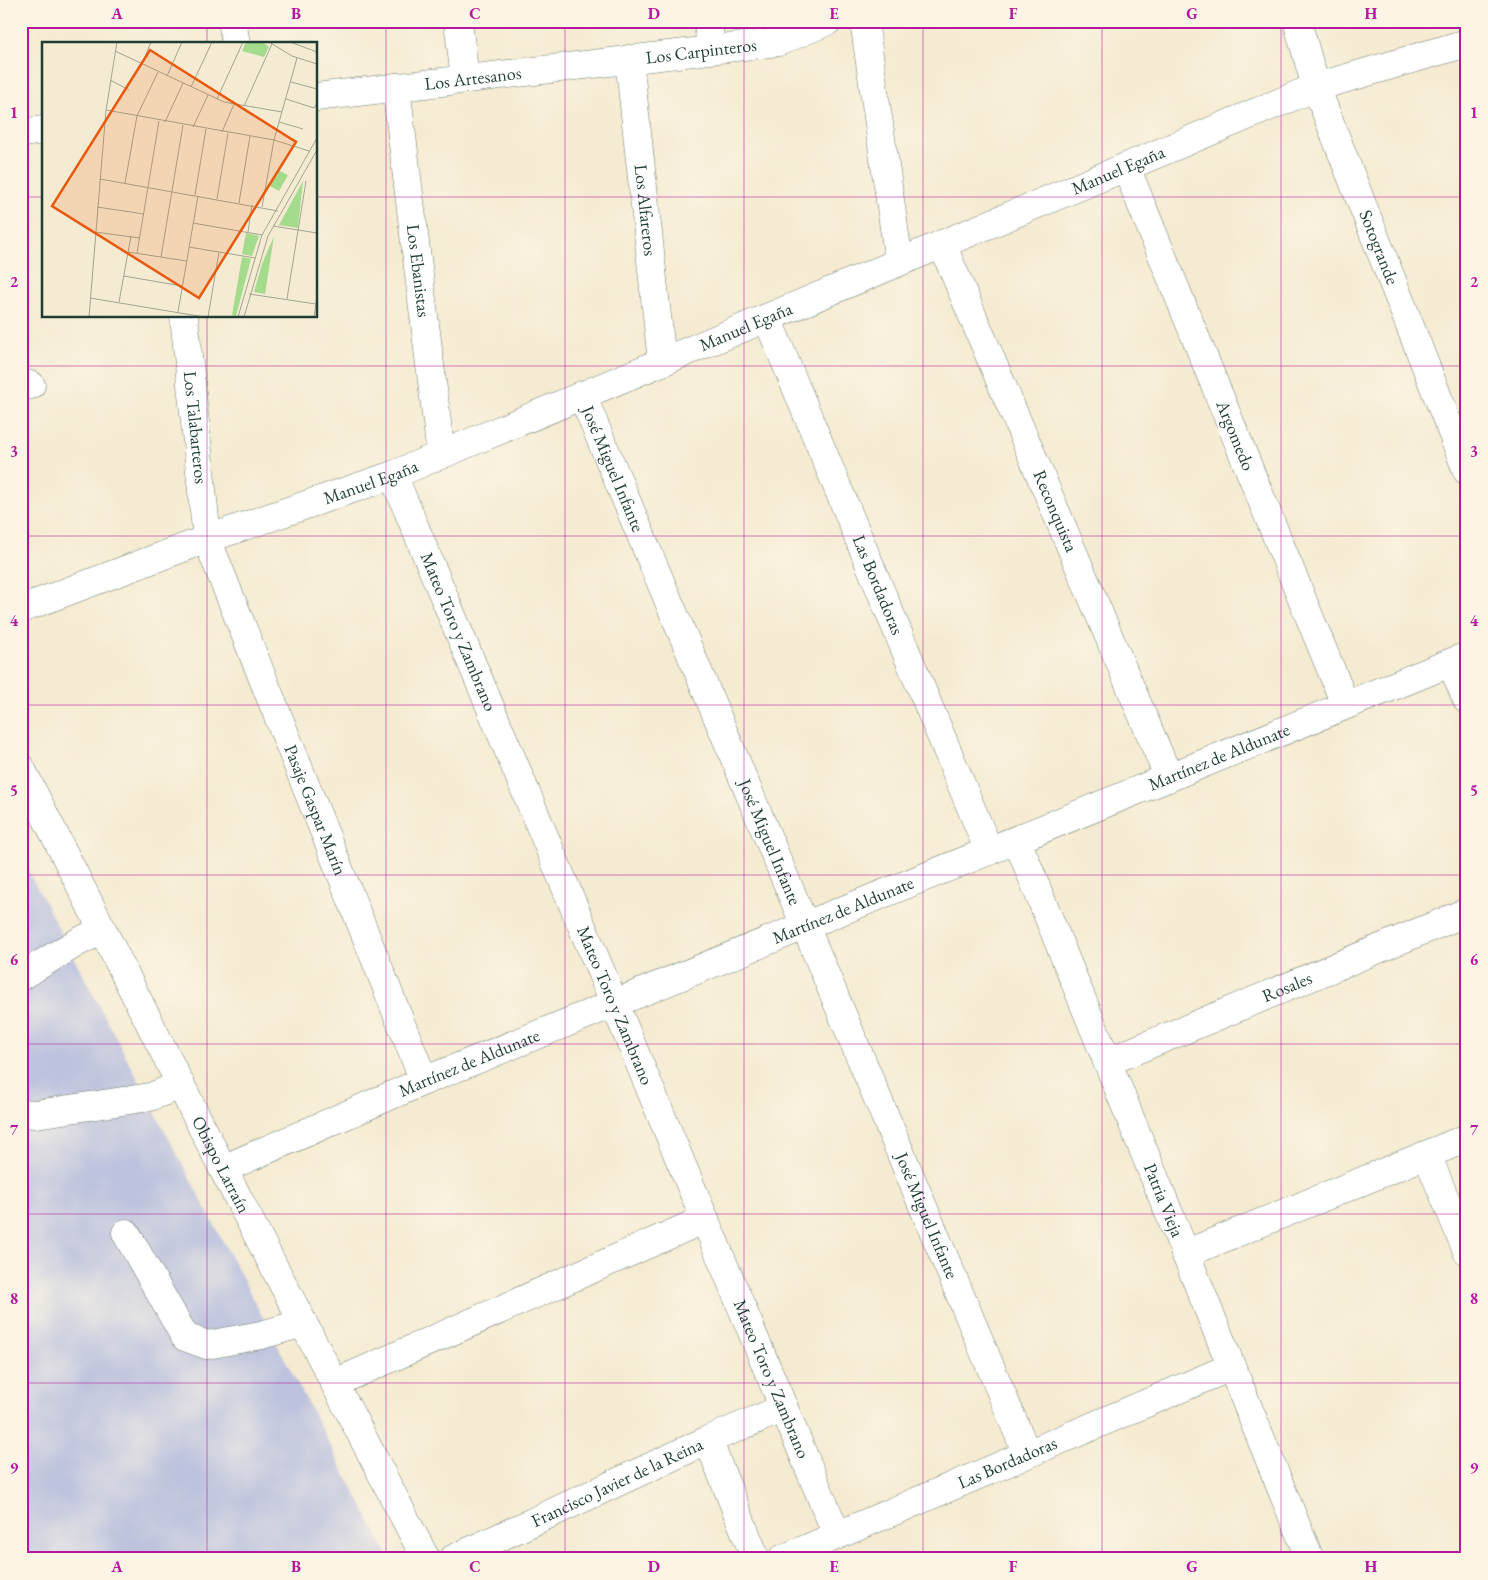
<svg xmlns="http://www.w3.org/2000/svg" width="1488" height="1580" font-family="'EB Garamond',serif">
<rect width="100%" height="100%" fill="#fcf5e5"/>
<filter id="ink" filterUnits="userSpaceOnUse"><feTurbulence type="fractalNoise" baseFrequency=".02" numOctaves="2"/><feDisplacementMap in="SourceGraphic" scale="10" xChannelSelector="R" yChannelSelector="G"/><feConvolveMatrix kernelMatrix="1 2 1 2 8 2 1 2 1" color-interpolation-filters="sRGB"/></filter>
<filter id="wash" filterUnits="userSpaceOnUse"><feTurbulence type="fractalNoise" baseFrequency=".0096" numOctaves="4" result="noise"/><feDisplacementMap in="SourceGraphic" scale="20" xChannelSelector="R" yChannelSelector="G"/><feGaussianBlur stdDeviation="1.12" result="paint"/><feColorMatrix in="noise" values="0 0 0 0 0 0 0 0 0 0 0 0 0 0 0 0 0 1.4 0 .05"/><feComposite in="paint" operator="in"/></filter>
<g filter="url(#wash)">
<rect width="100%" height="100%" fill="#f5ebd2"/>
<path fill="#bdc3de" d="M21,857L390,1559H21Z"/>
</g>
<g filter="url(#ink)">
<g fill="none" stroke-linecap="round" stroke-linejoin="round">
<g stroke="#6a7a6b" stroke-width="29">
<g id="minor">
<path d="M232,21L236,44"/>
<path d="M458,21L465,79"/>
<path d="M708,21L711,49"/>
<path d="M864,21L899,262"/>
<path id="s1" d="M1297,21L1316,87L1467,471"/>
<path id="s2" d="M629,59L662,362"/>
<path id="s3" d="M396,87L441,455"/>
<path id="s4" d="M316,97L778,42L828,21"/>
<path d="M21,133L44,130"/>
<path id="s5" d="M1126,167L1345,704"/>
<path id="s6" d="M942,244L1169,778"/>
<path id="s7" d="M184,316L207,539L424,1081"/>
<path id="s8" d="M767,318L989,851"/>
<path d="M21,386L31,385"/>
<path id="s9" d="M582,395L1027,1454"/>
<path id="s10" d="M393,475L837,1535"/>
<path id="s11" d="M21,609L207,539L393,475L1316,87L1467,43"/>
<path d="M1451,663L1467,700"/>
<path id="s12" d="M21,768L223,1169L426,1559"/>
<path id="s13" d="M1017,840L1310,1559"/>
<path d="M21,976L78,942L102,930"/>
<path id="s14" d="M1107,1062L1467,912"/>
<path d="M21,1113L36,1114L150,1097L181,1085"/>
<path d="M1427,1155L1467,1251"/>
<path id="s15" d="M223,1169L424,1081L1467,656"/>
<path d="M126,1233L185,1337L207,1345L261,1335L303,1323"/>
<path d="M1185,1254L1467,1138"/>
<path d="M335,1383L705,1219"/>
<path d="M708,1440L756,1559"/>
<path id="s16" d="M453,1559L708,1440L784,1408"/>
<path id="s17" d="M782,1559L1231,1367"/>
</g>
</g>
<use href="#minor" stroke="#fff" stroke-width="28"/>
</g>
</g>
<path fill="none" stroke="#b5179e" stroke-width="1" stroke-opacity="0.55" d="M207,21V44M386,21V1559M565,21V1559M744,21V1559M923,21V1559M1102,21V1559M1281,21V1559M21,197H44M316,197H1467M207,316V1559M21,366H1467M21,536H1467M21,705H1467M21,875H1467M21,1044H1467M21,1214H1467M21,1383H1467"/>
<g text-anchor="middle" stroke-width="4.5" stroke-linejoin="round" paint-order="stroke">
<g font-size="18" fill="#1f3d34" stroke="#fcf5e5">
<text dy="6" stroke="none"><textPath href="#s4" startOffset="388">Los Carpinteros</textPath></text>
<text dy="6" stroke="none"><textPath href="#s4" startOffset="158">Los Artesanos</textPath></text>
<text dy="6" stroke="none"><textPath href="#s11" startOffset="1182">Manuel Egaña</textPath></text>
<text dy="6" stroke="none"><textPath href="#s2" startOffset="152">Los Alfareros</textPath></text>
<text dy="6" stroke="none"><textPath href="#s1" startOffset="241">Sotogrande</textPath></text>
<text dy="6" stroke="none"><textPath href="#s3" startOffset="185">Los Ebanistas</textPath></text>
<text dy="6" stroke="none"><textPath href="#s11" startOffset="778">Manuel Egaña</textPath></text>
<text dy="6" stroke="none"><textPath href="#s7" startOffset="112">Los Talabarteros</textPath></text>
<text dy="6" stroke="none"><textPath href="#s5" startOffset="290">Argomedo</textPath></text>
<text dy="6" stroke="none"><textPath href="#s9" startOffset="80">José Miguel Infante</textPath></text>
<text dy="6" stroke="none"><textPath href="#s11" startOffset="372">Manuel Egaña</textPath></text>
<text dy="6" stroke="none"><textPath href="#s6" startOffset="290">Reconquista</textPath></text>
<text dy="6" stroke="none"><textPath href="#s8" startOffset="289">Las Bordadoras</textPath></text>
<text dy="6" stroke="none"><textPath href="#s10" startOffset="170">Mateo Toro y Zambrano</textPath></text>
<text dy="6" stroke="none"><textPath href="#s15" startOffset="1078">Martínez de Aldunate</textPath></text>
<text dy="6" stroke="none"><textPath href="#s7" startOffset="516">Pasaje Gaspar Marín</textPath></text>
<text dy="6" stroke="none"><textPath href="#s9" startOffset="485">José Miguel Infante</textPath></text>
<text dy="6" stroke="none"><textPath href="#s15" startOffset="672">Martínez de Aldunate</textPath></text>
<text dy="6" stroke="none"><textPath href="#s14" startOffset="195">Rosales</textPath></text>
<text dy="6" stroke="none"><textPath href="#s10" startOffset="575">Mateo Toro y Zambrano</textPath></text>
<text dy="6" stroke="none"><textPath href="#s15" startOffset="268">Martínez de Aldunate</textPath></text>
<text dy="6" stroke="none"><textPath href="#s12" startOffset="444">Obispo Larraín</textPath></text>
<text dy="6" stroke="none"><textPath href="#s13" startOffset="389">Patria Vieja</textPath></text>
<text dy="6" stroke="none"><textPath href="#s9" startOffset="890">José Miguel Infante</textPath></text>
<text dy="6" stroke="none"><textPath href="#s10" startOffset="980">Mateo Toro y Zambrano</textPath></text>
<text dy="6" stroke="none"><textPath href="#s17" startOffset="245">Las Bordadoras</textPath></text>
<text dy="6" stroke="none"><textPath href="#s16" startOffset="181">Francisco Javier de la Reina</textPath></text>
</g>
</g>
<g transform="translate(42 42)">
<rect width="275" height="275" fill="#f5ebd2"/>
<path d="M204,0H221L227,5L222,15L200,9ZM236,128L246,133L237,149L228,144ZM261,139L256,186L237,183ZM204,191L217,194L210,214L200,212ZM232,194L223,252L212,250L220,222ZM200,215L209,217L194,274L190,273Z" fill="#a4db8c"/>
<path fill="none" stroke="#9fa593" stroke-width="1" d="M227,0L250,14L275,22M248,0L275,10M73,9L182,60L240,70M100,22L109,0M125,34L140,0M68,38L87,48M249,40L275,47M149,45L170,0M175,57L201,0M244,57L272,66L275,61M202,64L230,2M64,68L232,98L267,109M123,80L141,41M237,80L261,87M151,85L166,53M180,90L192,62M58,137L236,169M83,141L95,74L116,30M153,153L164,87M175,157L186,91M197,161L208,94M55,165L102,172M220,165L232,98L255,16M151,181L220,193M231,184L275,191M53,190L98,196M206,190L210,163M147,205L213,216M86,210L145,219M95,211L117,79M119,215L141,83M82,234L140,244M207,252L274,262M48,256L162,275M245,257L264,139M77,260L89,194M136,270L156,154M47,275L64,68L75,0M166,275L177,210M196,275L220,193L275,96M202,275L226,194L275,108M272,275L275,255"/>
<path fill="#e8590c" fill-opacity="0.15" stroke="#e8590c" stroke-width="2.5" d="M108,8L254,100L157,256L10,164Z"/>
<rect width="275" height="275" fill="none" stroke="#1f3d34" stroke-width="2.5"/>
</g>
<rect width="1488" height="1580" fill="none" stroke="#fcf5e5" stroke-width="55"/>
<rect x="28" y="28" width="1432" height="1524" fill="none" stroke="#b5179e" stroke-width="2"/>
<g font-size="16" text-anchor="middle" font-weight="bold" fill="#b5179e">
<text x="117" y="19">A</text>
<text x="296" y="19">B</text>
<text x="475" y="19">C</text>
<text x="654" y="19">D</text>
<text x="834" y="19">E</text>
<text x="1013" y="19">F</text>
<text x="1192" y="19">G</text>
<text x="1371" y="19">H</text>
<text x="14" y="118">1</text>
<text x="1474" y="118">1</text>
<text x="14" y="287">2</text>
<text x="1474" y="287">2</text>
<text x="14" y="457">3</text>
<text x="1474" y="457">3</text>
<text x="14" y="626">4</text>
<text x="1474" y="626">4</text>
<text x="14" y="796">5</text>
<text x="1474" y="796">5</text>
<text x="14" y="965">6</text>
<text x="1474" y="965">6</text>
<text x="14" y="1135">7</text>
<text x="1474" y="1135">7</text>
<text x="14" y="1304">8</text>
<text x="1474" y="1304">8</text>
<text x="14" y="1473">9</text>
<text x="1474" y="1473">9</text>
<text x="117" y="1572">A</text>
<text x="296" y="1572">B</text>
<text x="475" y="1572">C</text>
<text x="654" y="1572">D</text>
<text x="834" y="1572">E</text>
<text x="1013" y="1572">F</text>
<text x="1192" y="1572">G</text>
<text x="1371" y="1572">H</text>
</g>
</svg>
